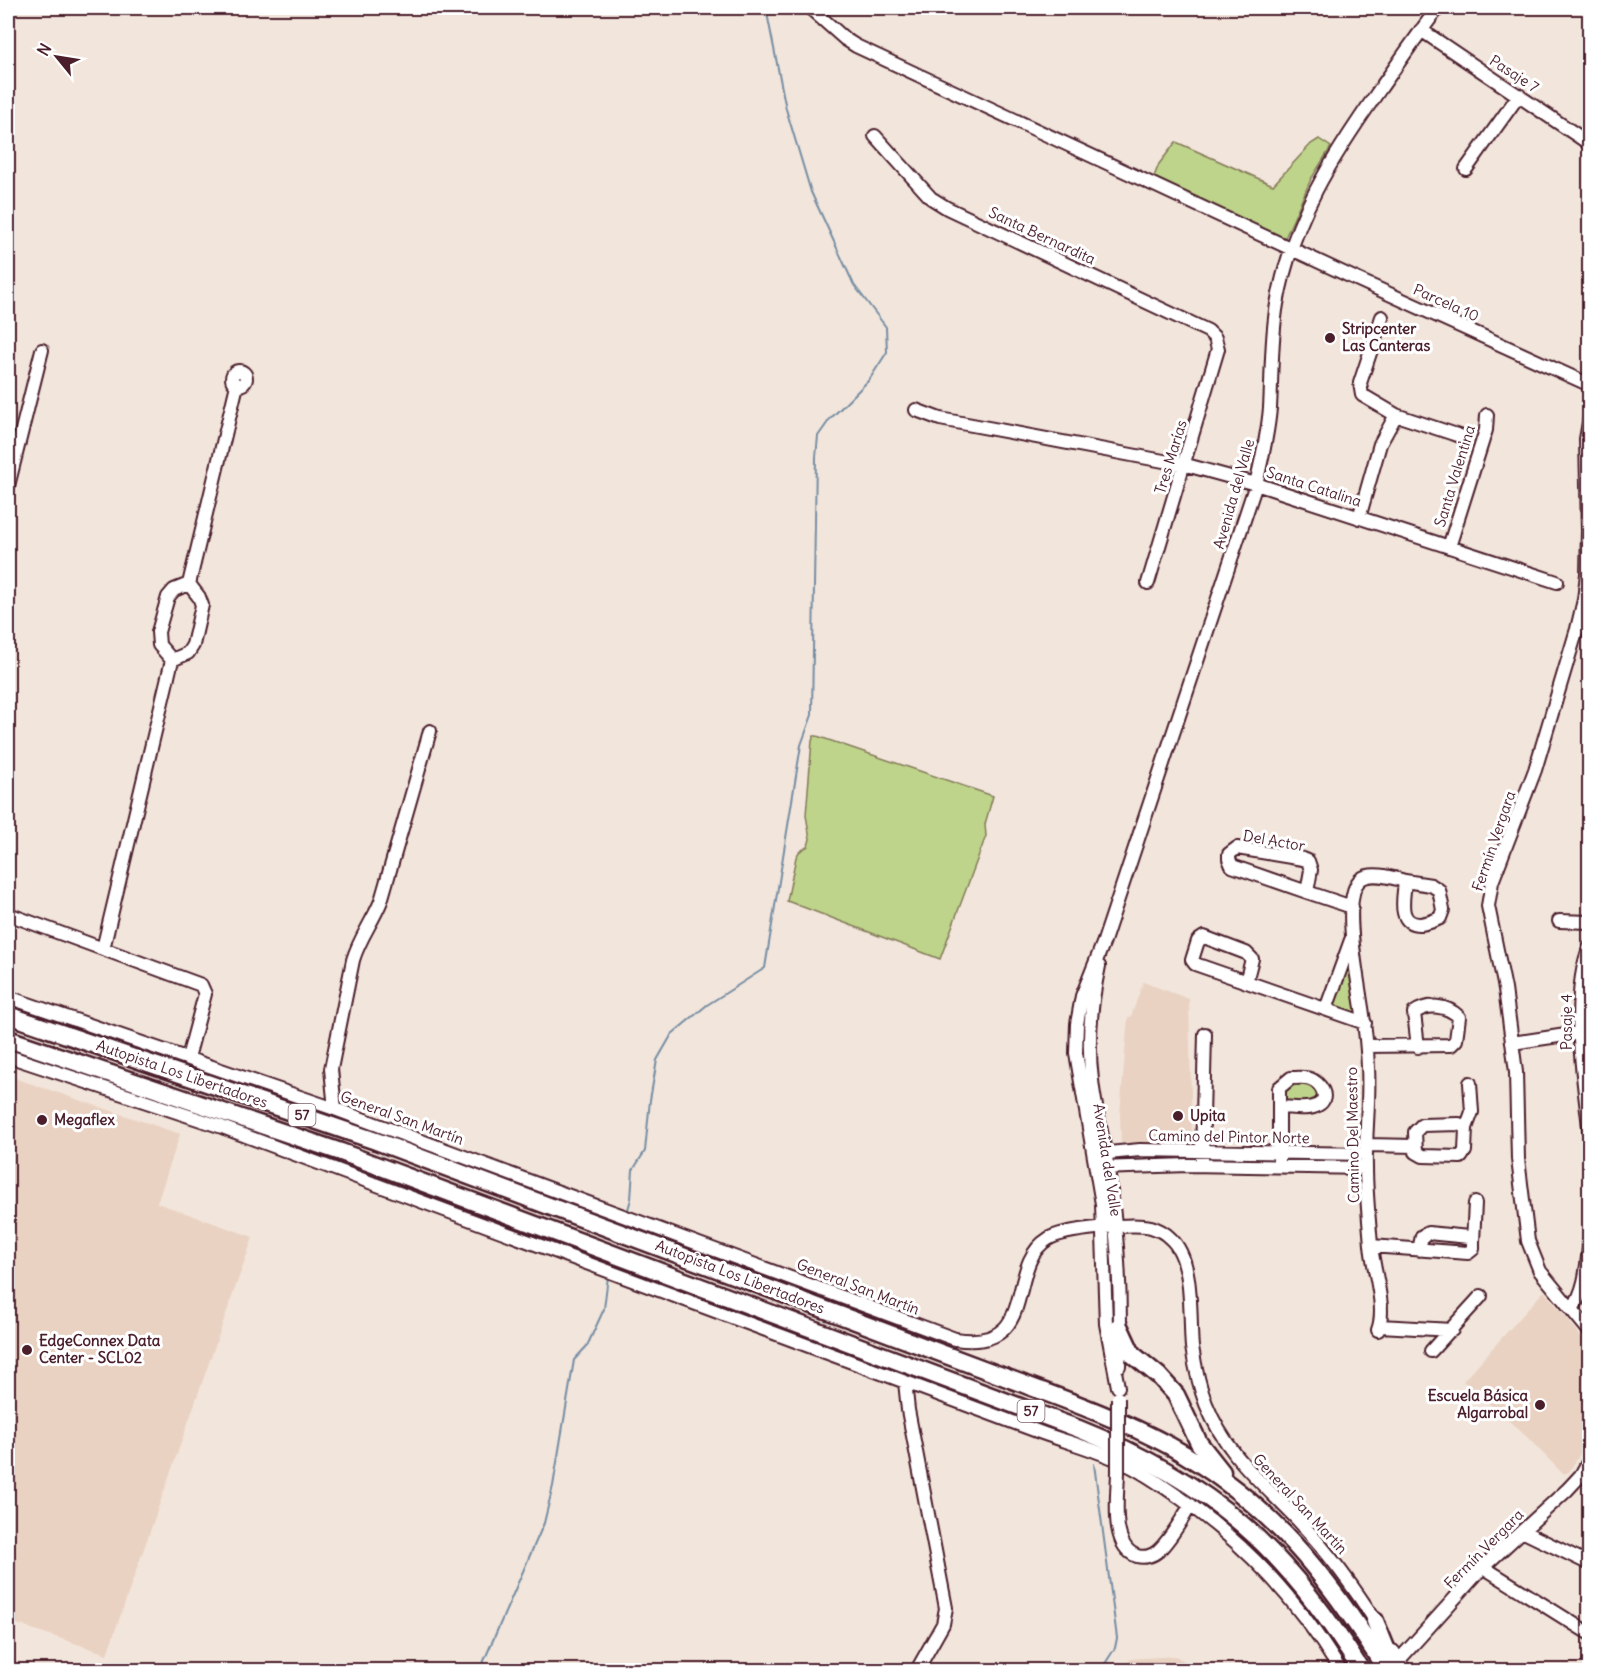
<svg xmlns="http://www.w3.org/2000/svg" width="1597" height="1678" font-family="Delius,sans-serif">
<rect width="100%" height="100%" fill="#f2e5db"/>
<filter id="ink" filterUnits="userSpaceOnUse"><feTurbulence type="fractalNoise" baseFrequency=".0167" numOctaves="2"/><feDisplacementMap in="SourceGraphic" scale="12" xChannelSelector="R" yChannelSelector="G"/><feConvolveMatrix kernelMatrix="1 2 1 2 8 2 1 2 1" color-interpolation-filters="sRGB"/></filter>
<g filter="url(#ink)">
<path fill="#e9d2c2" d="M1143,982L1189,999L1192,1143H1121L1120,1114L1128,1017H1131Z
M8,1076L180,1134L157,1203L253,1237L107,1654L8,1621Z
M1544,1291L1567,1318L1585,1343L1589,1355V1429L1582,1451L1569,1472L1563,1474L1526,1436L1463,1381Z
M1175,1656L1201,1670H1121L1131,1659Z"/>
<path fill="#bdd48a" stroke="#847a5a" stroke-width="1.5" d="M1319,139L1331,147L1311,179L1285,238L1282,239L1153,179L1159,164L1176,142L1273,185L1311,144Z
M814,736H817L993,796L985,824L986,836L940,959L787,901L796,857L799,852L808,846L810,839L806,815L812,741Z
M1350,954L1359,1018L1330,1007Z
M1307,1081L1321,1093L1317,1103H1285L1284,1088L1287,1083Z"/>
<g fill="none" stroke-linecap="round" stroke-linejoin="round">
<path stroke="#768ea4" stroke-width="2" d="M627,1213L631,1199L633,1170L645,1151L650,1100L657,1060L672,1034L707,1005L765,968L801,745L812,715L816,457L818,436L830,419L869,380L887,352L886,327L854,285L811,192L786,109L766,8
M1094,1464L1117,1638L1115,1648L1101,1670
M480,1670L544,1523L553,1486L574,1360L587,1346L604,1309L608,1276"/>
<g stroke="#4a1f2b" stroke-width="16">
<path id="minor" d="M810,8L845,39L856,46L1354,278L1590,385
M1421,30L1590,144
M875,136L931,198L947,208L1208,331L1215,338L1218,349L1148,583
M1466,169L1519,95
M1382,317L1360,383L1362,395L1396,415L1460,436
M232 378a7 7 0 1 1 14 0a7 7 0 1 1-14 0Z
M916,410L940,419L1190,466L1256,484L1557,582
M1590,417L1586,439L1588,531L1587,574L1584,600L1577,629L1535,770L1492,882L1488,906L1505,989L1516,1072L1518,1159L1528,1241L1540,1271L1590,1332
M8,486L42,350
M1359,518L1380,444L1396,415
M1449,547L1486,430L1487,415
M189,584L237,385
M172,660L159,645L158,632L168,597L174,590L189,584
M172,660L188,653L193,645L202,605L199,597L189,584
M1237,848L1303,859L1308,861L1311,870L1307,892L1232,866L1229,859V854Z
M1405,881L1431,885L1439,890L1443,910L1440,918C1434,921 1428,923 1421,924C1396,925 1404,897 1405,881Z
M1307,892L1352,907
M8,914L201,985L205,994L188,1058
M1559,921L1590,922
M1590,946C1569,997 1584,1081 1590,1135
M103,949L172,660
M1099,966C1091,1003 1087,1041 1092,1080C1095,1110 1104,1139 1108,1170C1118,1234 1122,1301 1119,1366
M1246,982L1252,959L1246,953L1204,937L1198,941L1192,960L1195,964L1365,1023
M8,997L335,1109L955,1339C1041,1352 1004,1266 1048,1239C1063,1229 1133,1223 1151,1227C1158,1229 1165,1233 1170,1238C1195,1260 1189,1316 1192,1347C1195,1366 1199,1386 1206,1404C1227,1456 1261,1481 1298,1520C1329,1553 1356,1590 1380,1628
M1326,1009L1351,940
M1512,1043L1579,1033
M1367,1046L1451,1045L1456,1040L1459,1017C1447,1005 1428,1003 1414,1013L1418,1047
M8,1056L222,1127L1042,1433C1070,1443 1098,1450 1124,1463C1144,1472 1161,1485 1179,1497C1248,1546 1296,1598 1340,1670
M335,1109L331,1069L353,960C359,939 373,921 381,901L430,731
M1459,1124L1466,1128L1465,1151L1461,1157L1423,1156L1416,1152L1415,1132L1422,1125Z
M1466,1128L1472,1112L1470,1083
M1367,1145L1415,1146
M1098,1154L1140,1150L1366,1154
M1202,1159L1205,1034
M1279,1160V1088L1291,1078C1297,1078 1305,1077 1310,1079C1320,1082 1331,1098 1318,1105C1309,1111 1290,1107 1279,1107
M1100,1168L1188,1165L1366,1168
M1473,1241L1475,1203
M1371,1246L1468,1253L1473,1249V1241L1469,1237L1428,1233L1422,1236L1419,1250
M1572,1309C1587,1289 1587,1262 1590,1238
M1380,1326L1452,1330
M1378,1330C1387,1307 1373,1270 1371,1245C1369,1219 1366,1193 1366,1167C1365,1134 1370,1101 1368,1067C1367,1043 1364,1019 1360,995C1357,973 1341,894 1361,879C1372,871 1393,878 1405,881
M1431,1351L1481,1296
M905,1382L908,1410L946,1608L943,1624L917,1670
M1118,1387L1106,1324L1102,1204L1076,1053L1077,1024L1082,996L1104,941L1256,484C1262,459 1268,433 1270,408C1272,373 1271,338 1277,304C1293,217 1331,159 1380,89C1399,62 1418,34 1438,8
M1118,1471C1118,1494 1109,1546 1137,1556C1144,1558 1152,1556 1158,1551C1171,1539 1181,1520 1191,1505
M1522,1531L1590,1564
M1483,1567L1590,1634
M1393,1651L1405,1670
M1399,1660L1483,1567L1567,1490L1581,1475L1590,1459"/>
</g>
<g stroke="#4a1f2b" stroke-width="21">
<path id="highway" d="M8,1015L376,1141L1018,1382C1069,1401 1122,1420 1170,1446C1269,1501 1328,1576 1386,1670
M8,1039L341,1152L1079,1429C1212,1482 1286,1549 1361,1670
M1119,1326L1132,1354L1159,1376L1176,1395L1199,1443L1222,1472
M1375,1621L1395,1670"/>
</g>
<use href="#minor" stroke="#fff" stroke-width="12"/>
<use href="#highway" stroke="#fff" stroke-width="16"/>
<g stroke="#4a1f2b" stroke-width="16" stroke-linecap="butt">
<path id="minor-bridge" d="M1118,1398V1471"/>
</g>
<use href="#minor-bridge" stroke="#fff" stroke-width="12"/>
</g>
</g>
<g fill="#4a1f2b" stroke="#fff" stroke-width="2">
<circle cx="1330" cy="338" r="6"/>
<circle cx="1178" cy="1116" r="6"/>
<circle cx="42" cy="1120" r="6"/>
<circle cx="27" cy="1350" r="6"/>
<circle cx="1540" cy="1405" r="6"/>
</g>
<g text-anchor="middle" stroke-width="6" stroke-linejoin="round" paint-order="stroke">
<g fill="#fff" stroke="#80626b" stroke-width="1.5">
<rect x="288.5" y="1104" width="27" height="22" rx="4.5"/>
<rect x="1017.5" y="1400" width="27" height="22" rx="4.5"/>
</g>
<g font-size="14" font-weight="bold" fill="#4a1f2b">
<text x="302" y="1120">57</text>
<text x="1031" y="1416">57</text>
</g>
<g font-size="15" fill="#4a1f2b" stroke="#fff">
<text transform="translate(1514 74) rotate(33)" y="5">Pasaje 7</text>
<text transform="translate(1042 236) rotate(25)" y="5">Santa Bernardita</text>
<text transform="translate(1446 303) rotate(24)" y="5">Parcela 10</text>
<text transform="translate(1171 457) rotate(-73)" y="5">Tres Marías</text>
<text transform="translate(1455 476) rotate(-73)" y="5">Santa Valentina</text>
<text transform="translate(1314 487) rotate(18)" y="5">Santa Catalina</text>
<text transform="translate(1234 494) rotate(-74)" y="5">Avenida del Valle</text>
<text transform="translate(1274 841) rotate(10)" y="5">Del Actor</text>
<text transform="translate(1494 841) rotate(-71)" y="5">Fermín Vergara</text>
<text transform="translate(1567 1022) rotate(-90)" y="5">Pasaje 4</text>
<text transform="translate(182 1074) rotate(19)" y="5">Autopista Los Libertadores</text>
<text transform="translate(402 1118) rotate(20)" y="5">General San Martín</text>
<text transform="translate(1353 1135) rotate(-91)" y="5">Camino Del Maestro</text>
<text transform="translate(1229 1137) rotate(1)" y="5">Camino del Pintor Norte</text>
<text transform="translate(1107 1160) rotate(81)" y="5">Avenida del Valle</text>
<text transform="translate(740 1277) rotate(21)" y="5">Autopista Los Libertadores</text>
<text transform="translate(858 1287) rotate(21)" y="5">General San Martín</text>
<text transform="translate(1300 1504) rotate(47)" y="5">General San Martín</text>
<text transform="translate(1484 1549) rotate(-45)" y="5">Fermín Vergara</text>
</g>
<g font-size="15" font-weight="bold" fill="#4a1f2b" stroke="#fff" text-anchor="start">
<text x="1342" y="334">Stripcenter<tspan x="1342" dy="17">Las Canteras</tspan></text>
<text x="1190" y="1121">Upita</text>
<text x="54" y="1125">Megaflex</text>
<text x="39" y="1346">EdgeConnex Data<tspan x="39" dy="17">Center - SCL02</tspan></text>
<text x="1528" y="1401" text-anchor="end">Escuela Básica<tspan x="1528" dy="17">Algarrobal</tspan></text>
</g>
</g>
<rect width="1597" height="1678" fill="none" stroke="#fff" stroke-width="30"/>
<rect x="15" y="15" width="1567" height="1648" fill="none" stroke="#4a1f2b" stroke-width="2" filter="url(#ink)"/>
<g transform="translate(57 57) rotate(300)" stroke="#ffffff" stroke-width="4.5" paint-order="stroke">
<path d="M0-4.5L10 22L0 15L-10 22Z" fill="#4a1f2b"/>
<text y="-9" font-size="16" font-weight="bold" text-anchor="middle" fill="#4a1f2b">N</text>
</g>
</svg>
